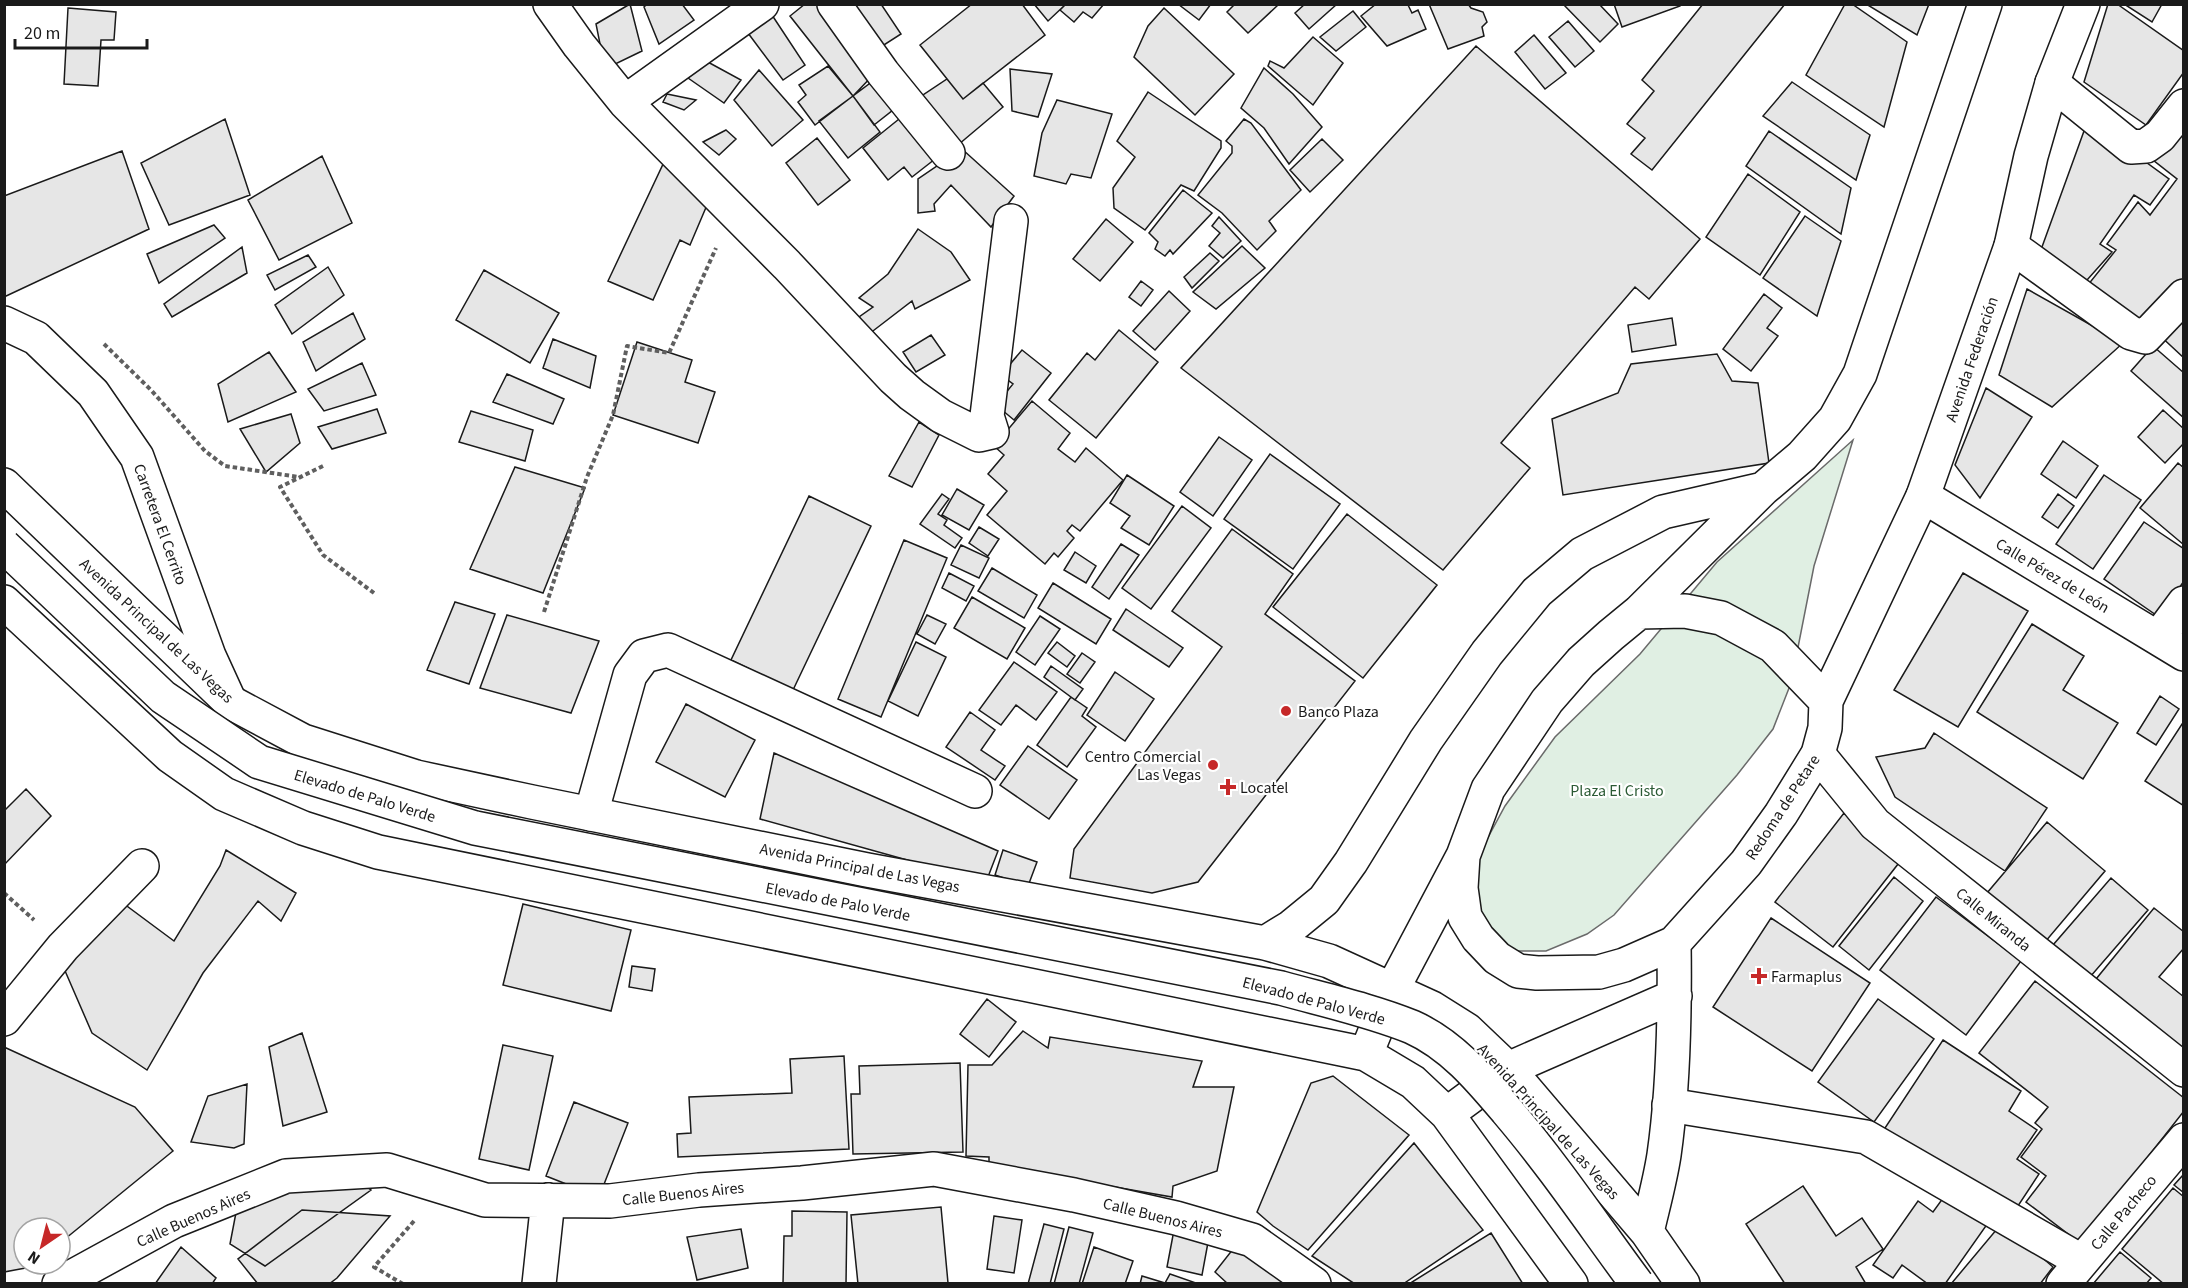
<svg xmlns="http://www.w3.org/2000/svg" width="2188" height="1288" font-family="'Source Sans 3',sans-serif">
<rect width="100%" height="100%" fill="#fff"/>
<path fill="#e0efe3" stroke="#6a6a6a" stroke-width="1.5" d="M1853,440L1814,566L1791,683L1773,729L1737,775L1614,915L1587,934L1546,951H1515L1486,933L1472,900L1478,856L1505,806L1555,737L1640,654L1717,562Z"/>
<path fill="#e6e6e6" stroke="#1a1a1a" stroke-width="1.5" d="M630,4L642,51L605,69L596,24Z
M647,4H682L694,20L659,44L644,7Z
M805,4H826L876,72L853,96L790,16Z
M839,4H881L901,34L873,52Z
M972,4H1022L1045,35L963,99L920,45Z
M1034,4H1066L1048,21Z
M1066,4H1104L1092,18L1083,12L1074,22L1060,10Z
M1178,4H1211L1199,20Z
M1235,4H1277L1278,5L1248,33L1227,12Z
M1305,4H1337L1309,29L1295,13Z
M1376,4L1408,5L1412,13L1418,10L1426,29L1387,46L1361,16Z
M1429,4H1468L1471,8L1483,12L1487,22L1482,27L1484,36L1448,49Z
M1563,4H1599L1618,24L1600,42Z
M1614,4H1680V6L1622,27Z
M1703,4H1785L1652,170L1631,154L1645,138L1627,124L1654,91L1642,80Z
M1845,4H1852L1907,42L1884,127L1806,75Z
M1866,4H1929L1917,35Z
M2108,4H2117L2184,51V72L2146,125L2084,82Z
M2124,4H2162L2152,22Z
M68,8L116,12L114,40H101L98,86L64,84Z
M1164,8L1234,74L1195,115L1134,57L1148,26Z
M1353,11L1366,27L1336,51L1320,37Z
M770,12L805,65L783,80L748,33Z
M1568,21L1594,51L1575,67L1549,37Z
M1534,35L1566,73L1545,89L1515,52Z
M1313,37L1343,63L1313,105L1268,66L1270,61L1284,68Z
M1476,46L1700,239L1649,299L1635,287L1501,443L1530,468L1443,570L1181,368Z
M706,61L741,80L724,103L688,78Z
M828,66L853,96L815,125L798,102L806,95L799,85Z
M1264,68L1293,94L1322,127L1289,164L1264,128L1241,108Z
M1010,69L1052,74L1038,117L1012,111Z
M759,70L803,120L772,146L734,100Z
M877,78L898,106L874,125L853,96Z
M947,79L963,99L983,83L1003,107L952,150L911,103Z
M1792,82L1870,135L1856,180L1763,116Z
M1148,92L1221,141V148L1194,191L1181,185L1145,230L1114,208L1113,188L1135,157L1117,141Z
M667,94L696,100L684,110L663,102Z
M853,96L880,132L848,158L819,121Z
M1057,100L1112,114L1091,178L1071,174L1066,184L1034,176L1042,133Z
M909,111L944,152L912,177L904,167L888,180L863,148Z
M2184,116V288L2140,332L2083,291L2116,250L2107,244L2138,202L2150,215L2177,179L2153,160Z
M225,119L250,195L169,225L141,163Z
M1244,119L1251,123L1301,190L1269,221L1276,231L1257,250L1222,213L1198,195L1232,153V146L1226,141Z
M2088,120L2169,179L2150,205L2134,195L2100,244L2112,252L2079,289L2038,258Z
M726,130L736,139L719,155L703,142Z
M1769,131L1851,188L1841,234L1746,166Z
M817,138L850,180L818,205L786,163Z
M1322,139L1343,160L1310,192L1290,170Z
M962,149L1014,196L991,227L951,185L934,204L935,211L918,213V179Z
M122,151L149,229L4,297V196Z
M322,156L352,223L279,260L248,200Z
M665,160L710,198L690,245L680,240L653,300L608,281Z
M1748,174L1800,212L1760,275L1706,237Z
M1183,190L1212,213L1173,254L1170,250L1165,256L1155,249L1158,242L1149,233Z
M1805,216L1841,241L1817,316L1763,278Z
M1219,217L1241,241L1223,258L1209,246L1220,233L1212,226Z
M1106,219L1133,242L1100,281L1073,259Z
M214,225L225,238L159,283L147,254Z
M918,229L951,252L970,280L915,309L912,301L869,334L859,317L873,307L859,298L888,274Z
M1242,246L1265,268L1216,309L1193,292Z
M242,247L247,273L172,317L164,304Z
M1210,253L1219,261L1192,288L1184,277Z
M308,255L316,267L275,290L267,275Z
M328,267L344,295L292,334L275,305Z
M484,270L559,313L530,363L456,320Z
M1141,281L1153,290L1141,306L1129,297Z
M2027,289L2123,343L2052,407L1999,375Z
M1169,291L1190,311L1155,350L1133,331Z
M1764,294L1782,308L1767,328L1778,336L1751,371L1723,349Z
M2184,303V358L2156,332Z
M353,313L365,339L316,371L303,342Z
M1672,318L1676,345L1632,352L1628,325Z
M1119,330L1158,362L1096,438L1049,400L1087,353L1095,360Z
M931,335L945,355L916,372L903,352Z
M553,339L596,356L590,388L543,368Z
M637,342L692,360L685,382L715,392L698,443L613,415Z
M2153,346L2184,373V418L2131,371Z
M1022,350L1051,373L1014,420L996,405L1013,384L1001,375Z
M269,352L296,392L228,422L218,384Z
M1717,354L1732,381L1758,383L1769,463L1563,495L1552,419L1618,393L1631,364Z
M362,363L376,395L324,411L308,389Z
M507,374L564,399L553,424L493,402Z
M1986,388L2032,417L1980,498L1955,465Z
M1032,401L1070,433L1058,449L1075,462L1086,448L1123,480L1080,531L1072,525L1067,531L1074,538L1058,557L1054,553L1045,564L987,515L1007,491L988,474L1004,455L994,446Z
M377,409L386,433L332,449L318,427Z
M2163,410L2184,429V443L2165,463L2138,437Z
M471,411L533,430L525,461L459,442Z
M291,414L300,443L266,472L240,429Z
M919,422L939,435L912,487L889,476Z
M1219,437L1252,460L1213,516L1180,492Z
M2063,441L2098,466L2076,498L2041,474Z
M1270,454L1340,504L1293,569L1224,519Z
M2178,463L2184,468V545L2140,508Z
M515,467L585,488L543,593L470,569Z
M1127,475L1174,506L1149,545L1121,528L1130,516L1110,503Z
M2104,475L2141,500L2093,569L2056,544Z
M957,489L984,505L969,530L942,515Z
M942,494L949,499L938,514L947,520L944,525L962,538L955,548L920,524Z
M2058,494L2074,506L2058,528L2042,517Z
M809,496L871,526L793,690L731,660Z
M1182,506L1211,528L1151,609L1122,588Z
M1347,514L1437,585L1363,678L1273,607Z
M2144,522L2184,549V581L2159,617L2104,579Z
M979,527L999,539L988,556L969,543Z
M1232,529L1293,574L1265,614L1355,681L1198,882L1152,893L1070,878L1074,849L1222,647L1172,611Z
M904,540L947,558L881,717L838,699Z
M1121,544L1139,555L1109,599L1092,587Z
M961,545L989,558L979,578L951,565Z
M1075,552L1096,566L1086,583L1064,570Z
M992,568L1037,595L1024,618L978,591Z
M949,573L974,586L966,601L942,588Z
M1963,573L2028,611L1958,727L1894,690Z
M1053,583L1111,619L1096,644L1038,608Z
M972,597L1025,628L1007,659L954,628Z
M455,602L495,614L469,684L427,670Z
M1126,609L1183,648L1169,667L1113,630Z
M507,615L599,641L571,713L480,688Z
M927,615L946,624L935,644L917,634Z
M1040,616L1060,629L1035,665L1016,652Z
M2032,624L2084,656L2063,690L2118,723L2083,779L1977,712Z
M916,642L946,657L918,716L888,701Z
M1057,642L1075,656L1067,667L1048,653Z
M1082,653L1095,662L1080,683L1067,674Z
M1014,662L1057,692L1036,720L1016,705L1001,725L979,710Z
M1051,666L1083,689L1075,700L1044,677Z
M1115,672L1154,699L1125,741L1087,715Z
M2160,696L2179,709L2156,745L2137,733Z
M1071,697L1087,708L1082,716L1096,727L1067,767L1037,745Z
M686,704L755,740L725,797L656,762Z
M970,712L995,730L981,750L1005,766L995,780L946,747Z
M2184,721V806L2145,781Z
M1934,733L2047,808L2005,871L1895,797L1876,757L1925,748Z
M1028,746L1077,780L1049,819L1000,785Z
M774,753L998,851L986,882L760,819Z
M26,789L51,816L4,865V811Z
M1844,813L1902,859L1833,947L1775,902Z
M2047,822L2105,871L2045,942L1987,893Z
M226,850L296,893L281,921L258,901L203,973L147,1070L92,1033L59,957L116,898L174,941L220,866Z
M1003,850L1037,862L1028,886L995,875Z
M1894,877L1923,901L1869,970L1839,946Z
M2111,878L2148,910L2090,977L2053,945Z
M1936,897L2021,961L1966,1035L1880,970Z
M523,904L631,930L611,1011L503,985Z
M2154,908L2184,932V948L2159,977L2184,997V1058L2092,984Z
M1771,918L1870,983L1812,1071L1713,1007Z
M632,966L655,969L652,991L629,987Z
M2035,981L2184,1098V1111L2080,1243L2026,1202L2046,1176L2021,1157L2042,1129L2035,1123L2048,1107L1979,1053Z
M987,999L1016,1022L989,1057L960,1034Z
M1878,999L1934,1039L1874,1122L1818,1082Z
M1023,1031L1048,1048L1050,1037L1202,1061L1193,1087H1234L1217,1171L1173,1186L1172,1197L989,1165V1157L966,1156L968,1065H992Z
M302,1033L327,1112L283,1126L269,1047Z
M1943,1040L2021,1091L2009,1111L2037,1130L2017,1159L2039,1174L2012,1215L1883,1131Z
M503,1045L553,1056L529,1170L479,1159Z
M4,1047L135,1107L173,1151L60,1243V1228H24V1264H34L31,1267L4,1272Z
M844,1056L849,1149L678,1157L677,1134L691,1133L689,1097L792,1093L790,1059Z
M960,1063L963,1152L853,1154L851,1094H860L859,1066Z
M1333,1076L1409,1135L1308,1250L1273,1226L1257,1212L1311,1083Z
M247,1084L244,1144L234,1148L191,1142L208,1096Z
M574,1102L628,1123L599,1197L546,1176Z
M1414,1143L1483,1230L1403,1284H1355L1312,1256Z
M343,1170L371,1190L265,1266L230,1244L238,1202Z
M2184,1174V1193L2174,1185Z
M1803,1186L1836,1236L1862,1218L1883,1249L1856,1267L1866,1284H1785L1746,1224Z
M2173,1188L2184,1197V1284H2164L2122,1249Z
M1946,1194L1988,1223L1945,1284H1928L1902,1265L1893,1278L1873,1265L1918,1201L1933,1212Z
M941,1207L948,1283L858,1284L851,1215Z
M302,1210L390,1216L337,1278L329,1284H258L238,1259Z
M792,1211L847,1212L846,1284H783L784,1236H792Z
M994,1216L1022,1220L1014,1273L987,1269Z
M2002,1223L2053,1267L2040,1284H1951Z
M1044,1224L1064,1229L1050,1284H1028Z
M1069,1227L1093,1233L1079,1284H1054Z
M741,1229L748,1268L697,1280L687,1237Z
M1174,1230L1209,1237L1202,1275L1167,1267Z
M1491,1233L1523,1284H1413L1412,1282Z
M1237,1244L1288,1283L1228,1284L1215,1272Z
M181,1247L216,1278L212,1284H155Z
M1094,1247L1133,1261L1125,1284H1082Z
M2120,1252L2151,1278L2146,1284H2093Z
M1170,1274L1196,1283L1195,1284H1140L1142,1276L1165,1283Z"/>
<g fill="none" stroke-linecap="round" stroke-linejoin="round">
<g stroke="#1a1a1a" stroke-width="36">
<path id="minor" d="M550,4L579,45L625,102L787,265L893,378L912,395L941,416L979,435L992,432L987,416L1011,221
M834,4L883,73L948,153
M2052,83L2131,147L2146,146L2160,136L2184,106
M625,102L762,4
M2011,246L2131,333L2145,337L2184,296
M4,323L36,338L93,393L137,457L209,656L230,702
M1923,496L2184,654
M2158,638L2184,603
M1818,754L1875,824L2184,1070
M591,814L630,675L644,656L668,650L975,791
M4,1019L63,947L142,866
M1669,1105L1866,1137L2081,1261
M59,1284L174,1221L286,1176L387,1170L485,1200L610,1201L699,1190L802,1183L934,1169L1074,1195L1176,1218L1252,1240L1314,1284
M539,1284L548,1200
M2063,1284L2184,1140"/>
</g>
<g stroke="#1a1a1a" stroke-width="36">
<path id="tertiary" d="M4,485L230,702L303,741L416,777L532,802L867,870L1265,943L1329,961L1432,1008L1467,1030L1508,1069L1647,1232L1683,1284
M4,602L170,756L224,794L303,828L378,852L1366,1054L1413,1082L1447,1114L1571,1284
M1639,612L1685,611L1721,618L1773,646L1826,701
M1463,856L1461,888L1465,917L1478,938L1497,958L1518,971L1537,973L1599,972L1624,965L1674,943L1746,863L1781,814L1818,754L1825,728L1826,701L1923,496L2011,246L2031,156L2052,83L2083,4
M1265,943L1291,927L1324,900L1351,862L1426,740L1487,653L1537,592L1582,554L1663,512L1763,489
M1366,1054L1392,990L1463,856L1488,789L1547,701L1581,662L1611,635L1639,612L1763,489L1802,456L1835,419L1860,374L1985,4
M1447,1114L1508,1069L1675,996
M1647,1232C1653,1206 1660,1181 1664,1155C1674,1085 1675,1013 1674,943"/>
</g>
<path stroke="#5f5f5f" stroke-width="4" stroke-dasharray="4.5 3" stroke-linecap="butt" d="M104,344L151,390L205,451L225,466L299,477
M323,466L280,487L323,555L374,593
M544,612L587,477L613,415L627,346L669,353L716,248
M4,893L34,920
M403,1284L374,1267L414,1221"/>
<use href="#minor" stroke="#fff" stroke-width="33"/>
<use href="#tertiary" stroke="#fff" stroke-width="33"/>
<g stroke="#1a1a1a" stroke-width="36" stroke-linecap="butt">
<path id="tertiary-bridge" d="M4,546L163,697L259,762L475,828L1281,988C1324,1000 1370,1010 1412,1027C1452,1045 1480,1079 1507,1111C1554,1166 1594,1226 1637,1284"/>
</g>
<use href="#tertiary-bridge" stroke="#fff" stroke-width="33"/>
</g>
<g fill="#c62828" stroke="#fff" stroke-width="2">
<circle cx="1286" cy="711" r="6"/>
<circle cx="1213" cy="765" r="6"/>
<path d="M1225 778h6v6h6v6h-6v6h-6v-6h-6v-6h6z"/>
<path d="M1756 967h6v6h6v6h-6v6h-6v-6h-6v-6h6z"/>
</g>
<g text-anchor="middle" stroke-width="4.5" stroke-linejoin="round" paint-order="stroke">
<g font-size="16" fill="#1a1a1a" stroke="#fff">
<text transform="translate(1971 359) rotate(-71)" y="6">Avenida Federación</text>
<text transform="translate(161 524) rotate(70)" y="6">Carretera El Cerrito</text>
<text transform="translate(2053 575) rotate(31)" y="6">Calle Pérez de León</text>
<text transform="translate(157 630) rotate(43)" y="6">Avenida Principal de Las Vegas</text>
<text transform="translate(365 795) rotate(17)" y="6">Elevado de Palo Verde</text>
<text transform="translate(1782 807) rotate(-57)" y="6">Redoma de Petare</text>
<text transform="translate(860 867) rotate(11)" y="6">Avenida Principal de Las Vegas</text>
<text transform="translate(838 901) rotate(11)" y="6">Elevado de Palo Verde</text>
<text transform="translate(1994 919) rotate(39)" y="6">Calle Miranda</text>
<text transform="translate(1314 1000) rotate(15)" y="6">Elevado de Palo Verde</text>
<text transform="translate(1549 1121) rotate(48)" y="6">Avenida Principal de Las Vegas</text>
<text transform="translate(683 1193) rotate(-6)" y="6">Calle Buenos Aires</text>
<text transform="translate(2123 1212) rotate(-50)" y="6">Calle Pacheco</text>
<text transform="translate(193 1217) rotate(-24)" y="6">Calle Buenos Aires</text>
<text transform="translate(1163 1217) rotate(14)" y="6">Calle Buenos Aires</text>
</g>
<g font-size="16" fill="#1a1a1a" stroke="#fff" text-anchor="start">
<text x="1298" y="717">Banco Plaza</text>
<text x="1201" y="762" text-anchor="end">Centro Comercial<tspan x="1201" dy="18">Las Vegas</tspan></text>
<text x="1240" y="793">Locatel</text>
<text x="1771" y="982">Farmaplus</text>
</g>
<g font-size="16" fill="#2b5a34" stroke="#fff">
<text x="1617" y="796">Plaza El Cristo</text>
</g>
</g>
<rect width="2188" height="1288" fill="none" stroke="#1a1a1a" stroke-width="12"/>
<g transform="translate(42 1246) rotate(215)"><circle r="28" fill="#ffffff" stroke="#a3a3a3" stroke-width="1.5"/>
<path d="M0-4.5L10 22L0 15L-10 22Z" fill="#c62828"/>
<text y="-9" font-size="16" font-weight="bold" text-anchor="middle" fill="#1a1a1a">N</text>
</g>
<path d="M15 39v9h132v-9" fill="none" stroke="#1a1a1a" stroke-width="3"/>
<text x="24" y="39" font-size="18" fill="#1a1a1a" stroke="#ffffff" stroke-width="4.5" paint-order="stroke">20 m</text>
</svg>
